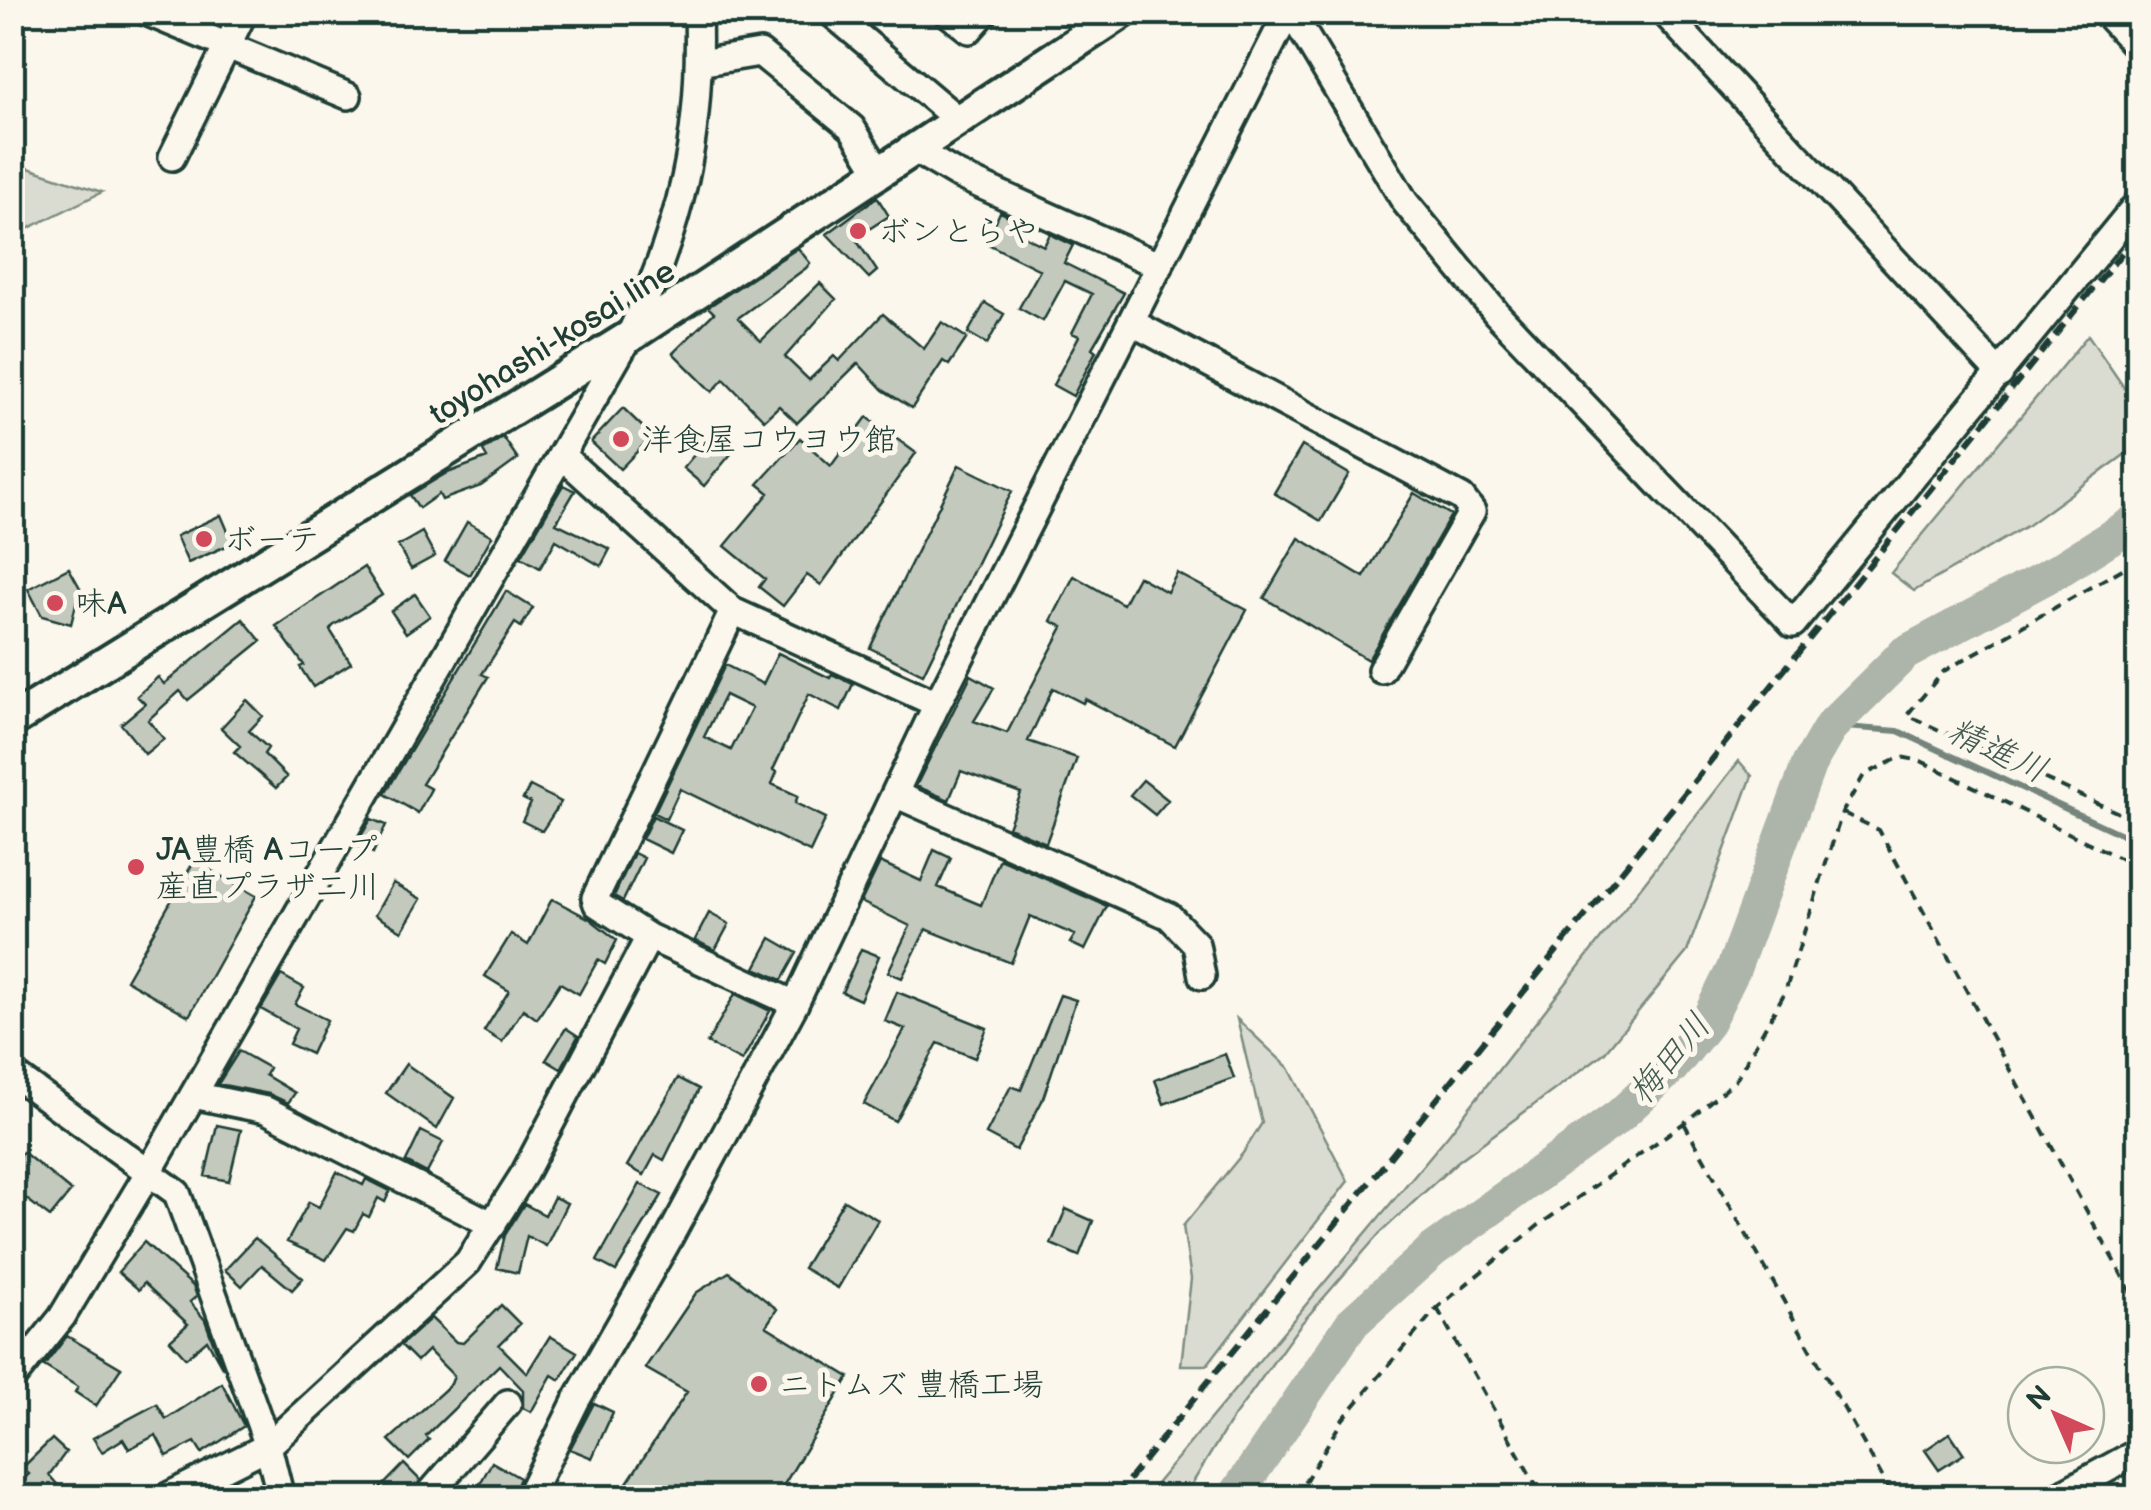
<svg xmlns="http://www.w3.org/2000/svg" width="2151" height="1510" font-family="'Balsamiq Sans','Klee One',sans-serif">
<rect width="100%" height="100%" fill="#fbf7ec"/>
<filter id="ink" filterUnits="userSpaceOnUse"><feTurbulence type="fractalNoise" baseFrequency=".01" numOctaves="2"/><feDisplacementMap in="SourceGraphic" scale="20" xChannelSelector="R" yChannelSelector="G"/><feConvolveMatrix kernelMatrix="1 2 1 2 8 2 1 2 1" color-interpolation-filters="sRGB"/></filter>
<g filter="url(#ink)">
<path fill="#dbdcd1" stroke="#7d8c82" stroke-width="2.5" d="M13,163L102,192L13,236Z
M2088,335L2138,408V445L2028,525L1914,591L1891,573Z
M1739,761L1752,776L1687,952L1604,1053L1457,1162L1380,1233L1300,1325L1228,1425L1184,1497H1145L1448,1135Z
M1237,1019L1289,1068L1348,1181L1207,1365H1181L1191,1279L1183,1226L1243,1153L1262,1123Z"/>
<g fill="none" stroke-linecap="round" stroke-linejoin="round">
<path stroke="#74847b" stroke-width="6" d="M1831,726L1898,731L2138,842"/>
<path stroke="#adb4aa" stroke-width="35" d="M1234,1498L1353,1322L1433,1250L1619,1116L1671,1068L1706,1024L1733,970L1809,764L1831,726L1905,653L2059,570L2138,520"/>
</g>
<path fill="#c4c9be" stroke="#1f3d34" stroke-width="2.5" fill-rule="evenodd" d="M877,197L889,216L855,238L877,271L869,278L827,234Z
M1000,212L1017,219L1012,230L1044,246L1050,234L1073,245L1064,263L1124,293L1092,348L1096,351L1073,396L1053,385L1079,336L1072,333L1092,294L1065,281L1043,321L1019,308L1040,270L986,243Z
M798,248L810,263L806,268L738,318L761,341L820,283L836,299L785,357L809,380L834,356L839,361L883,314L924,349L942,322L967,338L949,365L943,361L912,408L883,390L858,363L797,423L779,406L764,420L724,379L712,392L673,353L714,313L708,307Z
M985,303L1004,314L987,344L968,333Z
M623,408L652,436L620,469L591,442Z
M867,417L916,453L821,585L807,575L783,606L759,587L765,579L725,546L769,493L758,484L800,438L831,466Z
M710,436L731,454L704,486L683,468Z
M503,437L518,459L481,486L442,500L439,494L419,508L410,495L445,474L487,458L483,451Z
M1302,446L1349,474L1321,521L1274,493Z
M959,465L1012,491L923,674L870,648Z
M563,485L575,491L556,523L610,549L601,566L556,540L540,568L521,557Z
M1414,493L1451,515L1368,660L1264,598L1299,538L1364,577Z
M221,515L233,543L188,563L176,536Z
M467,522L492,536L470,575L445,561Z
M422,532L435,556L411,569L398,546Z
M364,567L382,595L333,626L330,630L351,663L313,687L300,667L304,665L276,626Z
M69,568L80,588L71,624L42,616L28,589Z
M1177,573L1247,610L1175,746L1085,699L1083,703L1053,688L1028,741L1077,758L1046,843L1008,827L1021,793L961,771L949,800L916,786L971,675L994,688L974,721L1007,733L1063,627L1051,621L1074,576L1123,604L1138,576L1167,592Z
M506,591L533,608L521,627L515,623L482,674L488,677L422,784L431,789L418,813L385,794Z
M415,594L430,616L406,633L391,611Z
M243,619L261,641L188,700L180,691L148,720L164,739L145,754L121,724L145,704L137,696L158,677L164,684Z
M778,653L830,678L832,674L853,684L841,710L809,694L773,770L777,772L772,784L798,796L795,803L826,818L810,852L680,789L666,819L654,813L725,665L763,684ZM725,695L752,708L731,750L704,737Z
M247,700L263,716L249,731L268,748L264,754L287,777L276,788L234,752L240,746L221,728Z
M1143,780L1168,800L1155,815L1130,795Z
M530,786L561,802L542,831L522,821L531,803L523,799Z
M653,816L682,830L671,853L642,839Z
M371,819L386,825L373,853L356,845Z
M934,850L951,858L938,887L981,905L1000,859L1107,906L1085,950L1070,943L1075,935L1030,916L1011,963L926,929L902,978L888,972L910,926L861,902L880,862L921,881Z
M634,853L644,858L623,901L614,896Z
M194,861L256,896L189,1016L126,980Z
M393,883L421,899L402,931L375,915Z
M552,899L590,919L617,940L605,964L598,960L579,994L560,983L537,1019L523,1009L502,1042L484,1031L509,991L485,976L511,934L528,945Z
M709,913L729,924L715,950L695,940Z
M771,938L797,953L782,980L755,968Z
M861,949L879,956L860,1000L842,992Z
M281,975L304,988L295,1004L327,1020L311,1054L289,1044L296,1029L261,1009Z
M897,992L987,1028L975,1058L938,1043L895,1121L864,1104L905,1029L885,1021Z
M735,994L770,1011L742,1061L707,1043Z
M1060,995L1076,1000L1042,1101L1016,1150L986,1134L1011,1086L1021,1090Z
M566,1028L578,1036L561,1069L546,1060Z
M239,1051L269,1068L265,1075L295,1093L288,1103L269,1094L218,1084Z
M1225,1054L1234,1078L1164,1104L1155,1080Z
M406,1064L454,1098L437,1129L386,1093Z
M678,1078L699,1089L664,1160L655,1155L644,1175L627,1166Z
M217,1125L241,1130L229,1181L205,1176Z
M421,1131L443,1142L427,1173L406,1162Z
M23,1152L71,1191L50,1217L12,1188V1162Z
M337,1172L363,1185L366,1179L390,1191L385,1202L378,1198L369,1217L363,1214L354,1231L347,1228L326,1260L287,1242L309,1202L319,1207Z
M640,1184L662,1195L616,1271L597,1261Z
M554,1197L567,1203L546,1246L527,1236L518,1273L497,1268L505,1235L524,1204L545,1215Z
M844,1200L878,1220L838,1288L803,1268Z
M1066,1209L1093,1221L1079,1256L1051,1244Z
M255,1238L303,1278L292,1290L262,1265L242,1286L225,1270Z
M144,1242L193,1286L197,1296L190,1302L205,1320L223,1369L207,1340L186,1358L170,1340L188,1324L144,1283L139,1290L118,1272Z
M729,1272L777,1309L766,1326L849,1377L776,1498H617L687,1392L645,1368L696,1293Z
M501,1305L520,1324L499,1345L527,1373L550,1336L577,1352L560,1380L552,1375L531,1412L523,1408V1390L499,1365L426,1436L429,1440L409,1460L389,1440L451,1384L454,1376L428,1350L417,1361L401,1345L431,1318L456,1342L463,1343Z
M67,1336L121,1368L96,1406L75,1392L78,1387L44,1366Z
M222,1383L244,1426L202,1453L195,1442L167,1456L156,1435L129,1449L123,1439L102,1452L93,1438L157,1404L166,1419Z
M594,1403L613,1412L592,1458L570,1449Z
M1950,1433L1964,1454L1939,1470L1925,1450Z
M52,1439L66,1452L49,1475L69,1498H46L38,1488L28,1498H12V1490L29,1474L22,1468Z
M492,1462L520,1478L512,1498H489L476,1491Z
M404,1464L420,1480L410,1498H371Z"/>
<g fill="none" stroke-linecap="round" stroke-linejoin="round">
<g stroke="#1f3d34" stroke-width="32">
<path id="minor" d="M146,12L348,96
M830,12L957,119
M946,12L969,30L985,12
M1075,12L1089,34
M1291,12L1405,202L1497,314L1793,624L2138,203
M1664,12L2000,374
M2105,12L2138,48
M699,63L760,53L852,128L878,170
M912,148L956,174L1160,266
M172,157L244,12
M1133,323L1462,498L1472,511L1381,670
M561,455L733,611L937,704
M733,611L595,898L597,904L649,937L795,1004
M895,794L1169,916L1196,944L1202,976
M12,1073L177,1193L268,1446L281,1498
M193,1095L266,1110L493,1225
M12,1379L62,1317L150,1170L629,337C682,222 702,139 698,12
M164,1498L268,1446L468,1262L524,1174L649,937
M426,1498L508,1403
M528,1498L576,1401L666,1244L795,1004L937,704L1288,12
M2054,1498L2138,1452"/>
</g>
<g stroke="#1f3d34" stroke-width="38">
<path id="major" d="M12,721L629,337L1123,12"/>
</g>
<path stroke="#1f3d34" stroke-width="4" stroke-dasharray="10 8" stroke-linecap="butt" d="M2138,560L1944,671L1907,715L2138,822
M1843,813L1879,830L2138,1305
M1684,1123L1894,1498
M1437,1308L1543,1498
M1295,1498L1343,1419L1437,1308L1539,1225L1684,1123L1735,1081L1785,992L1842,813L1864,775L1901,757L1921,761L2138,867"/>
<use href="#minor" stroke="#fbf7ec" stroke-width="25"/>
<use href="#major" stroke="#fbf7ec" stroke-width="30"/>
<path stroke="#1f3d34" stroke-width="6" stroke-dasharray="15 8" stroke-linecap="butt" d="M1114,1498L2138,233
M2135,1498L2138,1496"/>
</g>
</g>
<g fill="#d1495b" stroke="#fbf7ec" stroke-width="4">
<circle cx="858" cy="231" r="10"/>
<circle cx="621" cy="439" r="10"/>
<circle cx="204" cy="539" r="10"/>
<circle cx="55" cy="603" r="10"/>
<circle cx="136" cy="867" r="10"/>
<circle cx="759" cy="1384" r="10"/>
</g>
<g text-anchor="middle" stroke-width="10" stroke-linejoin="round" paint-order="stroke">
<g font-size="32" fill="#1f3d34" stroke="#fbf7ec" text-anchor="start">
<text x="878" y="242">ボンとらや</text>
<text x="641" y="450">洋食屋コウヨウ館</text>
<text x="224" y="550">ボーテ</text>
<text x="75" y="614">味A</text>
<text x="156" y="860">JA豊橋 Aコープ<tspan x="156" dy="37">産直プラザ二川</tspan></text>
<text x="779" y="1395">ニトムズ 豊橋工場</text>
</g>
<g font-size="32" fill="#1f3d34" stroke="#fbf7ec">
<text transform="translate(552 342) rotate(-32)" y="11">toyohashi-kosai line</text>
</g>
<g font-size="35" font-style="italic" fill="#425b52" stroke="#fbf7ec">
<text transform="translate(1998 750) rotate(25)" y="12">精進川</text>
<text transform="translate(1669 1058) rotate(-50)" y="12">梅田川</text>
</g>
</g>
<rect width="2151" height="1510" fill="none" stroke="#fbf7ec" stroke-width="50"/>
<rect x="25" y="25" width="2101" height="1460" fill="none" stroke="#1f3d34" stroke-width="4" filter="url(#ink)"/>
<g transform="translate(2056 1415) rotate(315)"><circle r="48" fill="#fbf7ec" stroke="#a3ada2" stroke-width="2.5"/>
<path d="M0-8L18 38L0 25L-18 38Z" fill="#d1495b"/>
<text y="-15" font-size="28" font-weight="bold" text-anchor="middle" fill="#1f3d34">N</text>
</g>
</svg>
